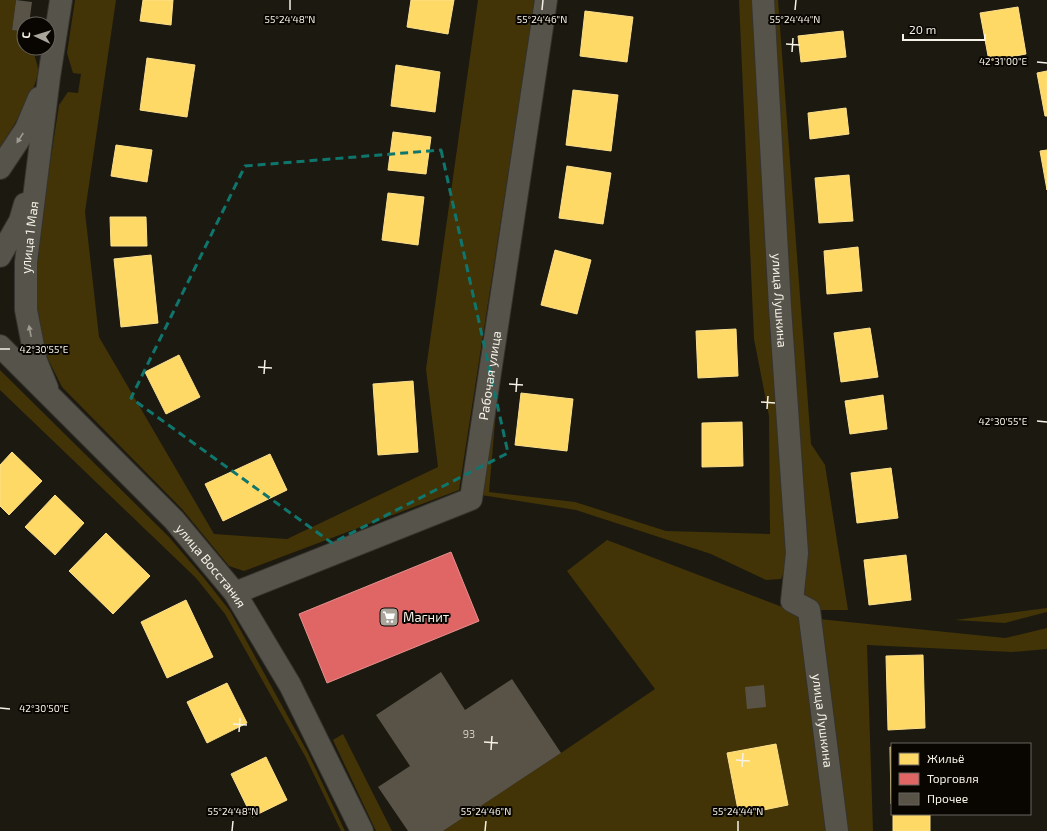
<svg xmlns="http://www.w3.org/2000/svg" width="1047" height="831" font-family="'Exo 2',sans-serif">
<rect width="100%" height="100%" fill="#1c1910"/>
<path fill="#423407" d="M0,0H16L12,30L24,32V48H32C34,55 37,62 38,69C39,87 10,132 0,147Z
M75,0H116L85,212L99,337L214,534L287,539L438,467L426,369L478,0H535L459,490L244,571L229,566L182,509L62,387L45,353L37,315L35,261L59,105L68,92L78,93L81,74L73,73L67,53Z
M739,0H755L786,539V567L781,579L766,580L711,554L576,510L481,495L498,388L489,492L575,502L666,531L770,534L769,416L754,339Z
M768,0H778L811,444L825,465L848,610H809L800,586Z
M0,370L169,537L204,578L230,611L308,753L345,831H341L305,756L225,614L196,578L0,390Z
M607,540L790,610L802,617L827,831H443L561,753L655,689L567,571Z
M1047,608V612L1005,623L955,620Z
M819,619L1005,638L1047,628V649L1012,652L867,645L873,831H846Z
M343,734L392,831H376L333,740Z"/>
<path fill="#ffd966" stroke="#fce08d" d="M143,0H173L171,25L140,21Z
M411,0H454L448,34L407,27Z
M1018,7L1026,54L989,61L980,13Z
M585,11L633,17L627,62L580,56Z
M843,31L846,57L801,62L798,36Z
M147,58L195,65L187,117L140,110Z
M396,65L440,72L435,112L391,106Z
M1047,71V116H1045L1037,73Z
M573,90L618,95L611,151L566,145Z
M846,108L849,134L810,139L808,113Z
M393,132L431,137L426,174L388,170Z
M116,145L152,150L147,182L111,176Z
M1047,150V190L1040,151Z
M567,166L611,173L603,224L559,218Z
M849,175L853,221L819,223L815,178Z
M388,193L424,197L418,245L382,240Z
M110,217H146L147,246H111Z
M858,247L862,291L827,294L824,251Z
M555,250L591,260L577,314L541,305Z
M151,255L158,323L121,327L114,259Z
M870,328L878,377L841,382L834,333Z
M736,329L738,376L698,378L696,331Z
M179,355L200,397L166,414L145,372Z
M413,381L418,452L378,455L373,384Z
M521,393L573,399L567,451L515,445Z
M883,395L887,429L850,434L845,401Z
M742,422L743,466L702,467V423Z
M12,452L42,481L9,515L0,506V465Z
M270,454L287,490L223,521L205,484Z
M891,468L898,518L857,523L851,473Z
M55,495L84,523L55,555L25,527Z
M106,533L150,576L113,614L69,571Z
M906,555L911,600L869,605L864,560Z
M186,600L213,657L167,678L141,622Z
M923,655L925,728L888,730L886,656Z
M227,683L247,723L207,743L187,702Z
M776,744L788,805L739,815L727,753Z
M890,747H892V804H891Z
M266,757L287,800L252,817L231,774Z
M893,814H930V831H893Z"/>
<path fill="#e06666" stroke="#e7908d" d="M451,552L479,621L327,683L299,614Z"/>
<path fill="#585346" d="M16,0L32,2L29,24H24V32L12,30Z
M441,672L465,710L512,679L561,753L443,831H408L378,787L410,766L376,715Z
M764,685L766,707L747,709L745,687Z"/>
<g fill="none" stroke-linecap="round" stroke-linejoin="round">
<g stroke="#35332d" stroke-width="24">
<g id="street">
<path id="s1" d="M763,0L780,307L797,553L792,601L809,610L837,831"/>
<path id="s2" d="M235,593L471,499L546,0"/>
</g>
</g>
<g stroke="#35332d" stroke-width="24">
<g id="secondary">
<path d="M0,168L26,129L39,98"/>
<path d="M0,256L20,221L25,204"/>
<path id="s3" d="M0,346L174,520L235,593L290,685L362,831"/>
<path id="s4" d="M47,388L36,361L26,310V262L49,77L61,0"/>
</g>
</g>
<use href="#street" stroke="#56534b" stroke-width="22"/>
<use href="#secondary" stroke="#56534b" stroke-width="22"/>
</g>
<defs><path id="oneway-solid" d="M-6-.8H1V-3.2L6.5 0L1 3.2V.8H-6Z"/></defs>
<g fill="#9e9b91">
<use href="#oneway-solid" transform="translate(20 138) rotate(123)"/>
<use href="#oneway-solid" transform="translate(30 331) rotate(-101)"/>
</g>
<path fill="none" stroke="#0f766e" stroke-width="3" stroke-dasharray="8 5" stroke-linejoin="round" d="M441,150L508,453L332,543L131,398L245,166Z"/>
<path fill="none" stroke="#f6f2e7" stroke-width="1.5" d="M290,10V0M542,10L543,0M795,10L796,0M786,44L800,45M792,52L793,38M1037,62L1047,63M0,349H10M258,367L272,368M264,374L265,360M509,384L523,385M516,392L517,378M761,402L775,403M767,409L768,396M1037,421L1047,422M0,708L10,709M233,724L247,725M239,732L240,718M484,742L498,743M491,750L492,736M736,760L750,761M742,767L743,753M232,831L233,821M485,831L486,821M738,831V821"/>
<defs>
<g id="supermarket-square" transform="scale(1)"><rect x="-9" y="-9" width="18" height="18" rx="4" fill="#aaa69c" stroke="#090602"/><path d="M-6-5.5h2.5l.6 2H6L4.5 2H-2.5L-4.4-4H-6ZM-1.5 3.2a1.3 1.3 0 1 0 .1 0ZM3 3.2a1.3 1.3 0 1 0 .1 0Z" fill="#fff"/></g>
</defs>
<g fill-rule="evenodd">
<use href="#supermarket-square" x="389" y="617"/>
</g>
<g text-anchor="middle" stroke-width="4" stroke-linejoin="round" paint-order="stroke">
<g font-size="11" fill="#cecabf">
<text x="469" y="738">93</text>
</g>
<g font-size="13" fill="#f6f2e7" stroke="#090602">
<text dy="5" stroke="none"><textPath href="#s4" startOffset="154">улица 1 Мая</textPath></text>
<text dy="5" stroke="none"><textPath href="#s1" startOffset="301">улица Лушкина</textPath></text>
<text dy="5" stroke="none"><textPath href="#s2" startOffset="379">Рабочая улица</textPath></text>
<text dy="5" stroke="none"><textPath href="#s3" startOffset="305">улица Восстания</textPath></text>
<text dy="5" stroke="none"><textPath href="#s1" startOffset="733">улица Лушкина</textPath></text>
</g>
<g font-size="13" fill="#f6f2e7" stroke="#090602" text-anchor="start">
<text x="403" y="622">Магнит</text>
</g>
</g>
<g font-size="10" text-anchor="middle" fill="#f6f2e7" stroke="#090602" stroke-width="4" stroke-linejoin="round" paint-order="stroke">
<text x="290" y="23">55°24'48"N</text>
<text x="542" y="23">55°24'46"N</text>
<text x="795" y="23">55°24'44"N</text>
<text x="1003" y="65">42°31'00"E</text>
<text x="44" y="353">42°30'55"E</text>
<text x="1003" y="425">42°30'55"E</text>
<text x="44" y="712">42°30'50"E</text>
<text x="233" y="815">55°24'48"N</text>
<text x="486" y="815">55°24'46"N</text>
<text x="738" y="815">55°24'44"N</text>
</g>
<rect x="891" y="743" width="140" height="72" fill="#090602" stroke="#68645e"/>
<rect x="899" y="753" width="20" height="12" fill="#ffd966" stroke="#68645e"/>
<text x="927" y="763" font-size="12" fill="#f6f2e7">Жильё</text>
<rect x="899" y="773" width="20" height="12" fill="#e06666" stroke="#68645e"/>
<text x="927" y="783" font-size="12" fill="#f6f2e7">Торговля</text>
<rect x="899" y="793" width="20" height="12" fill="#585346" stroke="#68645e"/>
<text x="927" y="803" font-size="12" fill="#f6f2e7">Прочее</text>
<g transform="translate(36 36) rotate(274)"><circle r="19" fill="#090602" stroke="#68645e"/>
<path d="M0-3L7 15L0 10L-7 15Z" fill="#aaa69c"/>
<text y="-6" font-size="11" font-weight="bold" text-anchor="middle" fill="#f6f2e7">С</text>
</g>
<path d="M903 34v6h82v-6" fill="none" stroke="#f6f2e7" stroke-width="2"/>
<text x="909" y="34" font-size="12" fill="#f6f2e7" stroke="#090602" stroke-width="3" paint-order="stroke">20 m</text>
</svg>
